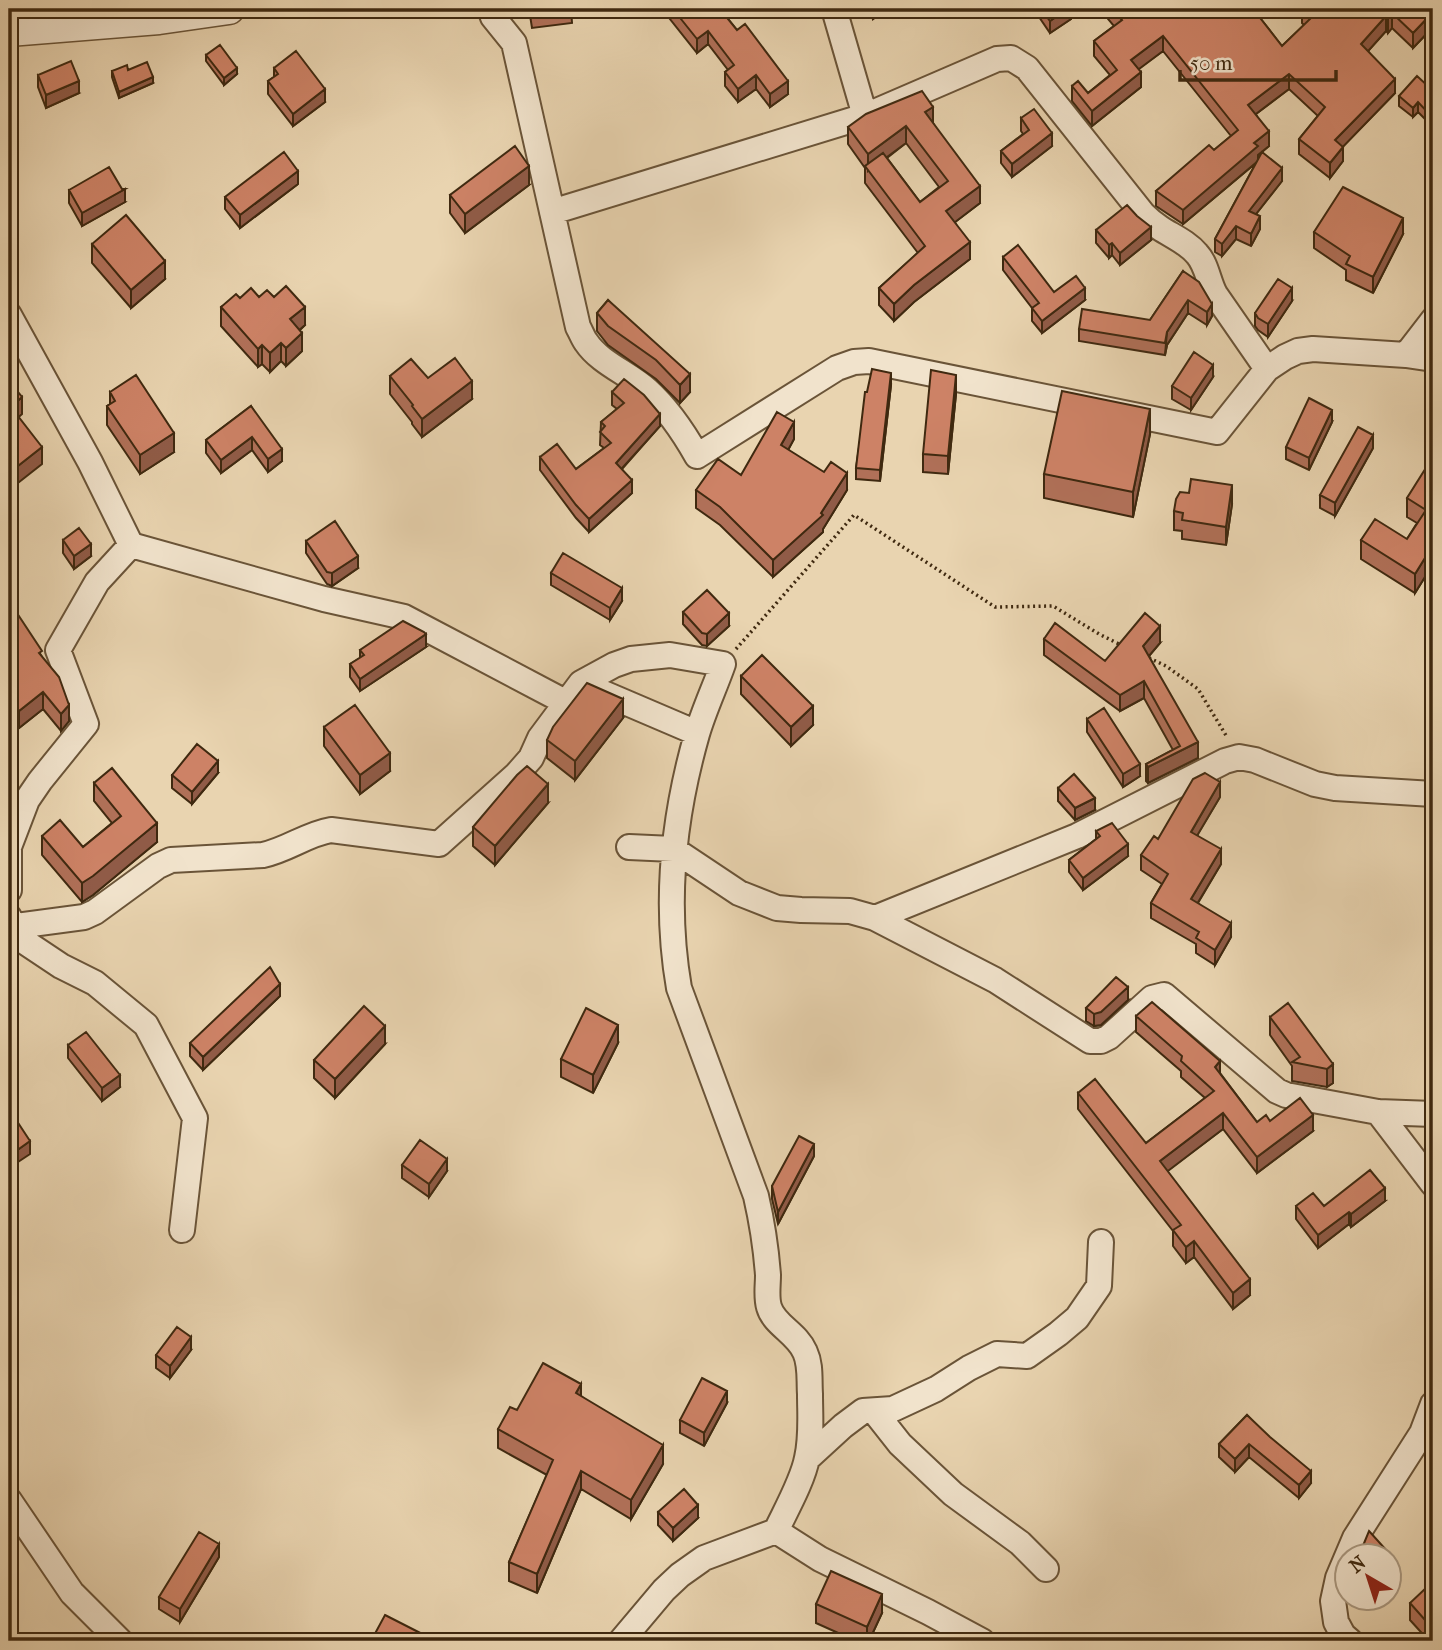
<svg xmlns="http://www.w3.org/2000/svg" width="1442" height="1650" font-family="'IM FELL French Canon',serif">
<rect width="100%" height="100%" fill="#e9d4b0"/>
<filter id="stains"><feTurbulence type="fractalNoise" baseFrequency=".00286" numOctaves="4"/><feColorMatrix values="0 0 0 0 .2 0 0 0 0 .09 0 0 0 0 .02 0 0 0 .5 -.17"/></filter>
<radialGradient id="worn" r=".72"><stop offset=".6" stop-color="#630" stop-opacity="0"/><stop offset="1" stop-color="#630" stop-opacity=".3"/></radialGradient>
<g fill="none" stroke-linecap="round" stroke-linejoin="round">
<g stroke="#6a5438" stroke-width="28">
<path id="minor" d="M490,9L493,17L514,43L578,327C581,332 583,338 586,342C600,363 628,373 647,390C667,408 684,433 697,456L837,368L854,362L869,361L1217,432L1267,369L1285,357L1298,351L1313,349L1406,355L1433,359
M834,9L865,116
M552,212L865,116L997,59L1011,58L1027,68L1143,214C1148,219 1154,224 1160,228C1172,236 1187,242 1197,254C1207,265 1208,281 1215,294L1267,369
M9,315L90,462L131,545L324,599L404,617L567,703
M1406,355L1433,320
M594,689L697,733
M629,847L673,849L739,893L777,908L801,910L850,911L875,918L995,980L1090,1041H1101L1109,1037L1152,998L1164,995L1277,1091L1286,1095L1378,1112L1433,1114
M9,890V847L27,800L40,781L86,724L58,650L97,582L131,545
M9,917L11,928L19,938L61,966L95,983L146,1025L195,1118L182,1230
M875,918L1077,836L1225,761L1239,757L1255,760L1315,784L1335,788L1433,794
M9,927L84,917L95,912L158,866L171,860L263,855C287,850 307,834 331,830L439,844L516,775L531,758L540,738L581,683L614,665L631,659L670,655L723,664C715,687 704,710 697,734C673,818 664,902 679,988L756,1196C762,1222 766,1248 768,1275C768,1286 766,1297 769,1307C774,1325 797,1333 805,1352C811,1365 809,1379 810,1394C810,1415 812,1437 807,1458C803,1480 786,1510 776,1531L704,1558L680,1575L664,1590L621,1641
M1378,1112L1433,1184
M874,1411L900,1444L953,1494L1020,1543L1046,1569
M807,1459L843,1426L863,1411L893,1409L936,1389L969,1368L997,1354L1027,1356L1058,1334L1077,1318L1099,1286L1101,1242
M9,1500L72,1593L120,1641
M776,1531L820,1559L928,1612L982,1641
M1350,1641L1343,1635L1336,1622L1333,1601L1338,1578L1355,1538L1422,1433L1433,1404"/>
</g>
<g stroke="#6a5438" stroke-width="33">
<path id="tertiary" d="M9,31L159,19L229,9"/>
</g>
<path stroke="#3f2910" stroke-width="3.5" stroke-dasharray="2 3.5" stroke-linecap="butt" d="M736,649L854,515L995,607L1053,606L1099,634L1123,646
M1149,658L1166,666L1198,689L1227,737"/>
<use href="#minor" stroke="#f1e3cc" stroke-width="24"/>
<use href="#tertiary" stroke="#f1e3cc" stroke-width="30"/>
</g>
<path fill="#b07058" stroke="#3f2910" stroke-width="2" fill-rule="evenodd" d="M529,9H571L572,23L532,28Z
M662,9H720L788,94L770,107L756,89L738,102L725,86V72L728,70L708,44L697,53Z
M865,9H886L873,19Z
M1037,9H1071V19L1050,33L1037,14Z
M1108,9H1253L1282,46L1304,25L1302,23V9H1433V27L1413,48L1392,28L1388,33L1386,31L1368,51L1395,93L1343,146V161L1330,178L1299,154V139L1318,116L1289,89L1256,114L1269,146L1262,152L1282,181L1256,214L1260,229L1251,246L1236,239L1222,256L1215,252V239L1256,163L1183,224L1156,206V191L1214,150L1231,136L1163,51L1138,69L1141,87L1092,126L1072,101V86L1088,93L1110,75L1094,56V41L1114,26L1108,19Z
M206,55L237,74L224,85L206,61Z
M274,68L325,102L293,126L268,94V81L274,77Z
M128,70L153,83L119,98L112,77V71Z
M38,75L79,93L46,108L38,87Z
M1430,91L1433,94V127L1418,112L1413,117L1399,106V96Z
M1021,118L1052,146L1012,177L1001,163V151L1023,134L1021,131Z
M933,123L980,203L955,222L970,259L914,302L894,321L879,305V288L918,253L865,183V168L848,144V127ZM906,143L939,187L920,202L887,158Z
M298,184L240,228L225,209V197Z
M529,185L465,233L450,213V195Z
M69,190L125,202L82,226L69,203Z
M1096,230L1151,240L1120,265L1112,255L1109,258L1096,243Z
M1314,232L1403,234L1373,293L1346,280V270L1314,248Z
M92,244L165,279L131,308L92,263Z
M1003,257L1054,292L1085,300L1042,333L1032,321V308L1003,270Z
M1183,271L1212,316L1207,325L1188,313L1167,345L1165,355L1079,341V329L1150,320Z
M274,297L305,325L300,330L302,351L286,366L281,361L270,372L262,364L258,367L221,326V307L240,298Z
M608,300L690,392L680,403L656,379L608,345L597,331V313Z
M1292,301L1268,337L1258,330L1255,326V313Z
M390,376L428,378L472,399L422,437L412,424V422L390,394Z
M1213,377L1191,410L1172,399V386Z
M891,385L880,481L856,479V468L867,392Z
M110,392L174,452L140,474L107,425V406L110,404Z
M612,392L660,426L622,469L632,493L589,532L576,518L540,470V457L576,469L604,448L600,445L601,422L617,409L612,405Z
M956,394L948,474L923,472V454Z
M251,406L282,461L268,472L252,450L221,473L206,453V440Z
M1332,422L1309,470L1286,459V447Z
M1150,434L1133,517L1044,498V474Z
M794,439L788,450L847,490L823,529V532L773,577L720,525L696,508V490L741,475Z
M1373,448L1335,516L1320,508V495Z
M1433,466V564L1415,593L1361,559V540L1407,539L1417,523L1407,517V498Z
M1189,493L1232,504L1226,545L1182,539V531L1174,530V511Z
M63,540L91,556L74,569L63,553Z
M306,541L358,568L332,586L327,584L306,553Z
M551,573L622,601L610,620L551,585Z
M9,601L42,657L69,721L61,731L43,709L19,728L9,715Z
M683,612L729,626L707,646L702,645L683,624Z
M1044,639L1105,661L1160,643L1149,656L1198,758L1148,783L1146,781V764L1173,750L1144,698L1120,711L1044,655Z
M426,647L360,691L350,677V664L360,658V650Z
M741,676L813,725L791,746L741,694Z
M623,718L575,780L547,758V740Z
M1087,719L1140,776L1123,787L1087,732Z
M324,727L390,771L360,794L324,746Z
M218,773L192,804L172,788V775Z
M94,783L157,842L93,895L82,902L42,855V836L83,847L112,823L94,801Z
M1058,788L1095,810L1075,820L1058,801Z
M1220,797L1197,835L1221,864L1198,903L1231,937L1215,965L1196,953V944L1151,918V903L1162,884L1141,870V855L1158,839Z
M548,803L495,865L473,846V827Z
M1096,831L1128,856L1083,890L1069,872V860L1096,839Z
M280,996L203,1070L190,1056V1043Z
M1128,1000L1101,1025L1094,1026L1086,1021V1008Z
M1136,1016L1220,1073L1257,1122L1270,1121L1313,1131L1257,1173L1223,1129L1167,1171L1250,1295L1233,1309L1194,1257L1186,1263L1173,1246V1231L1078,1109V1093L1146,1143L1205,1098L1181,1077V1071L1136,1032Z
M1270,1017L1333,1064V1083L1327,1087L1292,1081V1066L1270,1035Z
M618,1043L593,1093L561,1077V1059Z
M385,1044L335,1098L314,1078V1060Z
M68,1045L120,1087L102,1101L68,1058Z
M814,1156L778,1224L772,1199V1186Z
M402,1165L447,1171L429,1197L402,1178Z
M1385,1201L1351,1227L1349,1224L1318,1248L1296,1219V1206H1324Z
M191,1350L170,1378L156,1368V1355Z
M581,1396L663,1464L631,1519L581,1489L537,1593L509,1581V1562L547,1475L498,1448V1429L517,1410Z
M727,1403L704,1446L680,1433V1420Z
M1247,1415L1311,1483L1299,1498L1249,1457L1235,1472L1219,1457V1444Z
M658,1512L698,1518L673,1541L658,1525Z
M219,1557L180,1622L159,1609V1597Z
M1433,1596V1641H1429L1410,1620V1603Z
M816,1604L882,1613L869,1641H856L816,1623Z"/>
<path fill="#905b47" stroke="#3f2910" stroke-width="2" d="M873,9H886L873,19Z
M1067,9H1071V19L1050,33V21Z
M1433,12V27L1413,48V33Z
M1392,13V28L1388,33V18Z
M1386,16V31L1361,59V44Z
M708,31V44L697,53V39Z
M1163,36V51L1131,75V60Z
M237,68V74L224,85V78Z
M1141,72V87L1092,126V111Z
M1289,74V89L1248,120V105Z
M756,75V89L738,102V89Z
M153,77V83L119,98V92Z
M1395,79V93L1335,155V140Z
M79,81V93L46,108V95Z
M788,81V94L770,107V94Z
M325,89V102L293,126V114Z
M1418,102V112L1413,117V108Z
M933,107V124L925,112Z
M906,126V143L868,171V154Z
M1269,131V146L1258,155V161L1183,224V210L1254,143Z
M1052,133V146L1012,177V164Z
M1343,147V161L1330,178V163Z
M529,166V185L465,233V214Z
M1282,168V181L1249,223V211Z
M298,171V184L240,228V215Z
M980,186V203L946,229V211Z
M125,189V202L82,226V213Z
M1260,216V229L1251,246V234Z
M1403,218V234L1373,293V277Z
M1236,226V239L1222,256V244Z
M1151,227V240L1120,265V253Z
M970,242V259L914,302L894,321V304L914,285Z
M1112,243V255L1109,258V245Z
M165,261V279L131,308V290Z
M1085,288V300L1042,333V321Z
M1292,288V301L1268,337V324Z
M1188,300V313L1167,345L1165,355L1167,332Z
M1212,304V316L1207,325V312Z
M305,307V325L290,338V319Z
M302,333V351L286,366V348Z
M281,343V361L270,372V353Z
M262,345V364L258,367V349Z
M1213,365V377L1191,410V398Z
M891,373V385L880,481V470Z
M690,374V392L680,403V385Z
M956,375V394L948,474V456Z
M472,381V399L422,437V419Z
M22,397V414L11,424V407Z
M1150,409V434L1133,517V492Z
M1332,410V422L1309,470V458Z
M660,414V426L616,475V463Z
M794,422V439L781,463V445Z
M174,433V452L140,474V455Z
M1373,435V448L1335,516V503Z
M252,437V450L221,473V460Z
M42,447V464L9,490V473Z
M282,449V461L268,472V459Z
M847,473V490L823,529V532L773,577V560L821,513Z
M632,480V493L589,532V519Z
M1232,485V504L1226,545V527Z
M91,544V556L74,569V556Z
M1433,545V564L1415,593V574Z
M358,556V568L332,586V573Z
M622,588V601L610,620V608Z
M729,613V626L707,646V634Z
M1160,626V643L1143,663V646Z
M426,634V647L360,691V679Z
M1144,681V698L1120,711V695Z
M43,692V709L19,728V711Z
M623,699V718L575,780V761Z
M69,705V721L61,731V714Z
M813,706V725L791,746V727Z
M1198,742V758L1148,783V767Z
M390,753V771L360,794V775Z
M218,761V773L192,804V792Z
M1140,764V776L1123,787V774Z
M1220,782V797L1191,846V832Z
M548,784V803L495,865V846Z
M1095,798V810L1075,820V808Z
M157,823V842L93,895L82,902V883Z
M1128,844V856L1083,890V878Z
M1221,849V864L1191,914V899Z
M1231,923V937L1215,965V950Z
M280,984V996L203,1070V1057Z
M1128,987V1000L1101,1025L1094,1026V1014Z
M618,1025V1043L593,1093V1075Z
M385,1026V1044L335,1098V1079Z
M1220,1061V1077L1215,1067Z
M1333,1064V1083L1327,1087V1069Z
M120,1075V1087L102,1101V1088Z
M1223,1113V1129L1160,1177V1161Z
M1313,1115V1131L1257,1173V1157Z
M30,1141V1154L9,1168V1156Z
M814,1144V1156L778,1224V1212Z
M447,1159V1171L429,1197V1184Z
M1385,1188V1201L1351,1227V1214Z
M1349,1212V1224L1318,1248V1235Z
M1194,1241V1257L1186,1263V1247Z
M1250,1279V1295L1233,1309V1293Z
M191,1337V1350L170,1378V1366Z
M581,1384V1403L576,1393Z
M727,1391V1403L704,1446V1433Z
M1249,1444V1457L1235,1472V1459Z
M663,1445V1464L631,1519V1500Z
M581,1471V1489L537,1593V1574Z
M1311,1471V1483L1299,1498V1485Z
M698,1505V1518L673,1541V1528Z
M219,1544V1557L180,1622V1609Z
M882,1594V1613L869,1641H867V1627Z"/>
<path fill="#cd8266" stroke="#3f2910" stroke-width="2" d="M531,9H571L572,11L532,16Z
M673,9H720L737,30L745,24L788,81L770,94L756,75L738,89L725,72L734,65L708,31L697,39Z
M1041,9H1067L1050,21Z
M1112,9H1253L1282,46L1311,18L1302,9H1433V12L1413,33L1392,13L1388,18L1386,16L1361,44L1395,79L1335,140L1343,147L1330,163L1299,139L1325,107L1289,74L1248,105L1269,131L1254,143L1258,146L1183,210L1156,191L1209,145L1214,150L1238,130L1163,36L1131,60L1141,72L1092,111L1072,86L1078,81L1088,93L1117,70L1094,41L1122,20Z
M220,45L237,68L224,78L206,55Z
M296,51L325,89L293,114L268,81L278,74L274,68Z
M71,61L79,81L46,95L38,75Z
M147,62L153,77L119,92L112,71L127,65L128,70Z
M1417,76L1430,88L1428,90L1433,94V118L1418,102L1413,108L1399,96Z
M922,91L933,107L925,112L980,186L946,211L970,242L914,285L894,304L879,288L925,246L865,166L883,153L920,202L948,181L906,126L868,154L848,127L866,114Z
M1034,109L1052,133L1012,164L1001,151L1029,130L1021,118Z
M515,146L529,166L465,214L450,195Z
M284,152L298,171L240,215L225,197Z
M1262,152L1282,168L1249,211L1260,216L1251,234L1236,226L1222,244L1215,239Z
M109,167L122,189H125L82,213L69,190Z
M1343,187L1403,218L1373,277L1346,264L1350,256L1314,232Z
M1127,205L1137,216L1151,227L1120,253L1112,243L1109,245L1096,230Z
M126,215L165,261L131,290L92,244Z
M1018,245L1054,292L1076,276L1085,288L1042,321L1032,308L1039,303L1003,257Z
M1183,271L1199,282L1212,304L1207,312L1188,300L1167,332L1165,343L1079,329L1082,309L1150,320Z
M1278,279L1292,288L1268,324L1258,318L1255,313Z
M286,286L305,307L290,319L302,333L286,348L281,343L270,353L262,345L258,349L221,307L236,294L240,298L251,288L259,297L267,290L274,297Z
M608,300L690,374L680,385L656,360L608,326L597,313Z
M1194,352L1213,365L1191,398L1172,386Z
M455,358L472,381L422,419L412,406L413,405L390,376L411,359L428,378Z
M872,369L891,373L880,470L856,468L865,392H867Z
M931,370L956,375L948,456L923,454Z
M136,375L174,433L140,455L107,406L115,401L110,392Z
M624,379L644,395L660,414L616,463L632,480L589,519L576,505L540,457L557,444L576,469L611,443L600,432L605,426L601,422L624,403L612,392Z
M10,382L22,397L11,407L42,447L9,473V383Z
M1062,391L1150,409L1133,492L1044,474Z
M1309,398L1332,410L1309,458L1286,447Z
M251,406L282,449L268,459L252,437L221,460L206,440Z
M777,412L794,422L781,445L824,472L831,462L847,473L821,513L823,515L773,560L720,507L696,490L718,459L741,475Z
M1358,427L1373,435L1335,503L1320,495Z
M1429,463L1433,466V545L1415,574L1361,540L1375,519L1407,539L1426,510L1407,498Z
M1191,479L1232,485L1226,527L1182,520L1183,513L1174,511L1176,499L1180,492L1189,493Z
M335,521L358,556L332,573L327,572L306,541Z
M79,528L91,544L74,556L63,540Z
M563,553L622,588L610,608L551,573Z
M707,590L729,613L707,634L702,633L683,612Z
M9,601L42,651L39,653L59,677L69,705L61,714L43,692L19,711L9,698V694L17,687L9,675Z
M1145,613L1160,626L1143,646L1198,742L1148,767L1146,764L1180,746L1144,681L1120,695L1044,639L1055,623L1105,661Z
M403,621L424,632L426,634L360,679L350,664L364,655L360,650Z
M762,655L813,706L791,727L741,676Z
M587,683L623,699L575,761L547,740L553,727Z
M355,705L390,753L360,775L324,727Z
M1104,708L1140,764L1123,774L1087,719Z
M197,744L218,761L192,792L172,775Z
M527,766L548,784L495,846L473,827L517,775Z
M112,768L157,823L93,876L82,883L42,836L60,820L83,847L121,816L94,783Z
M1205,773L1220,782L1191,832L1221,849L1191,899L1231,923L1215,950L1196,938L1199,932L1151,903L1168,874L1141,855L1154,836L1158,839L1193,779Z
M1074,774L1095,798L1075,808L1058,788Z
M1112,823L1128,844L1083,878L1069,860L1100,836L1096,831Z
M270,967L280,984L203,1057L190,1043Z
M1116,977L1128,987L1101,1012L1094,1014L1086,1008Z
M1152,1002L1220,1061L1215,1067L1257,1122L1266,1115L1270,1121L1300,1098L1313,1115L1257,1157L1223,1113L1160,1161L1250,1279L1233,1293L1194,1241L1186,1247L1173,1230L1181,1225L1078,1093L1095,1079L1146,1143L1214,1091L1181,1061L1182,1056L1136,1016Z
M1288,1003L1333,1064L1327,1069L1292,1062L1300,1057L1270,1017Z
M364,1006L385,1026L335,1079L314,1060Z
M586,1008L618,1025L593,1075L561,1059Z
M86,1032L120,1075L102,1088L68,1045Z
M9,1109L30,1141L9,1156Z
M799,1136L814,1144L778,1212L772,1186Z
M420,1140L447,1159L429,1184L402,1165Z
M1370,1170L1385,1188L1351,1214L1349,1212L1318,1235L1296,1206L1313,1193L1324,1206Z
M177,1327L191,1337L170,1366L156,1355Z
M543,1363L581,1384L576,1393L663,1445L631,1500L581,1471L537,1574L509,1562L553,1460L498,1429L510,1407L517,1410Z
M702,1378L727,1391L704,1433L680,1420Z
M1247,1415L1270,1437L1311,1471L1299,1485L1249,1444L1235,1459L1219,1444Z
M684,1489L698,1505L673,1528L658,1512Z
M1369,1531L1388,1552L1385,1556H1362L1360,1553Z
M199,1532L219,1544L180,1609L159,1597Z
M831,1571L882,1594L867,1627L816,1604Z
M1426,1588L1433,1596V1629L1410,1603Z
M385,1615L436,1641H371Z
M805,1635L817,1641H802Z"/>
<rect width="1442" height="1650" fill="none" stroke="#e9d4b0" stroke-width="35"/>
<rect x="10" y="10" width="1421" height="1629" fill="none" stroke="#3f2910" stroke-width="3.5"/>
<rect x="18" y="18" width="1407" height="1615" fill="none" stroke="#3f2910" stroke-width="2"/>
<g transform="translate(1368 1577) rotate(321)"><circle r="33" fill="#f1e3cc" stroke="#aa9981" stroke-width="2"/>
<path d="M0-5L12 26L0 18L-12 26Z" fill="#8f2418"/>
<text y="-10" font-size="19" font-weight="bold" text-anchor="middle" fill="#3f2910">N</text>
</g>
<path d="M1180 70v10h156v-10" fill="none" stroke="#3f2910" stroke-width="3.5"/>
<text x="1190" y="70" font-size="21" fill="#3f2910" stroke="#f1e3cc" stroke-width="5" paint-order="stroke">50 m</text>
<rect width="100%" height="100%" filter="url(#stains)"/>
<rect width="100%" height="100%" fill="url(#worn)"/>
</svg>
